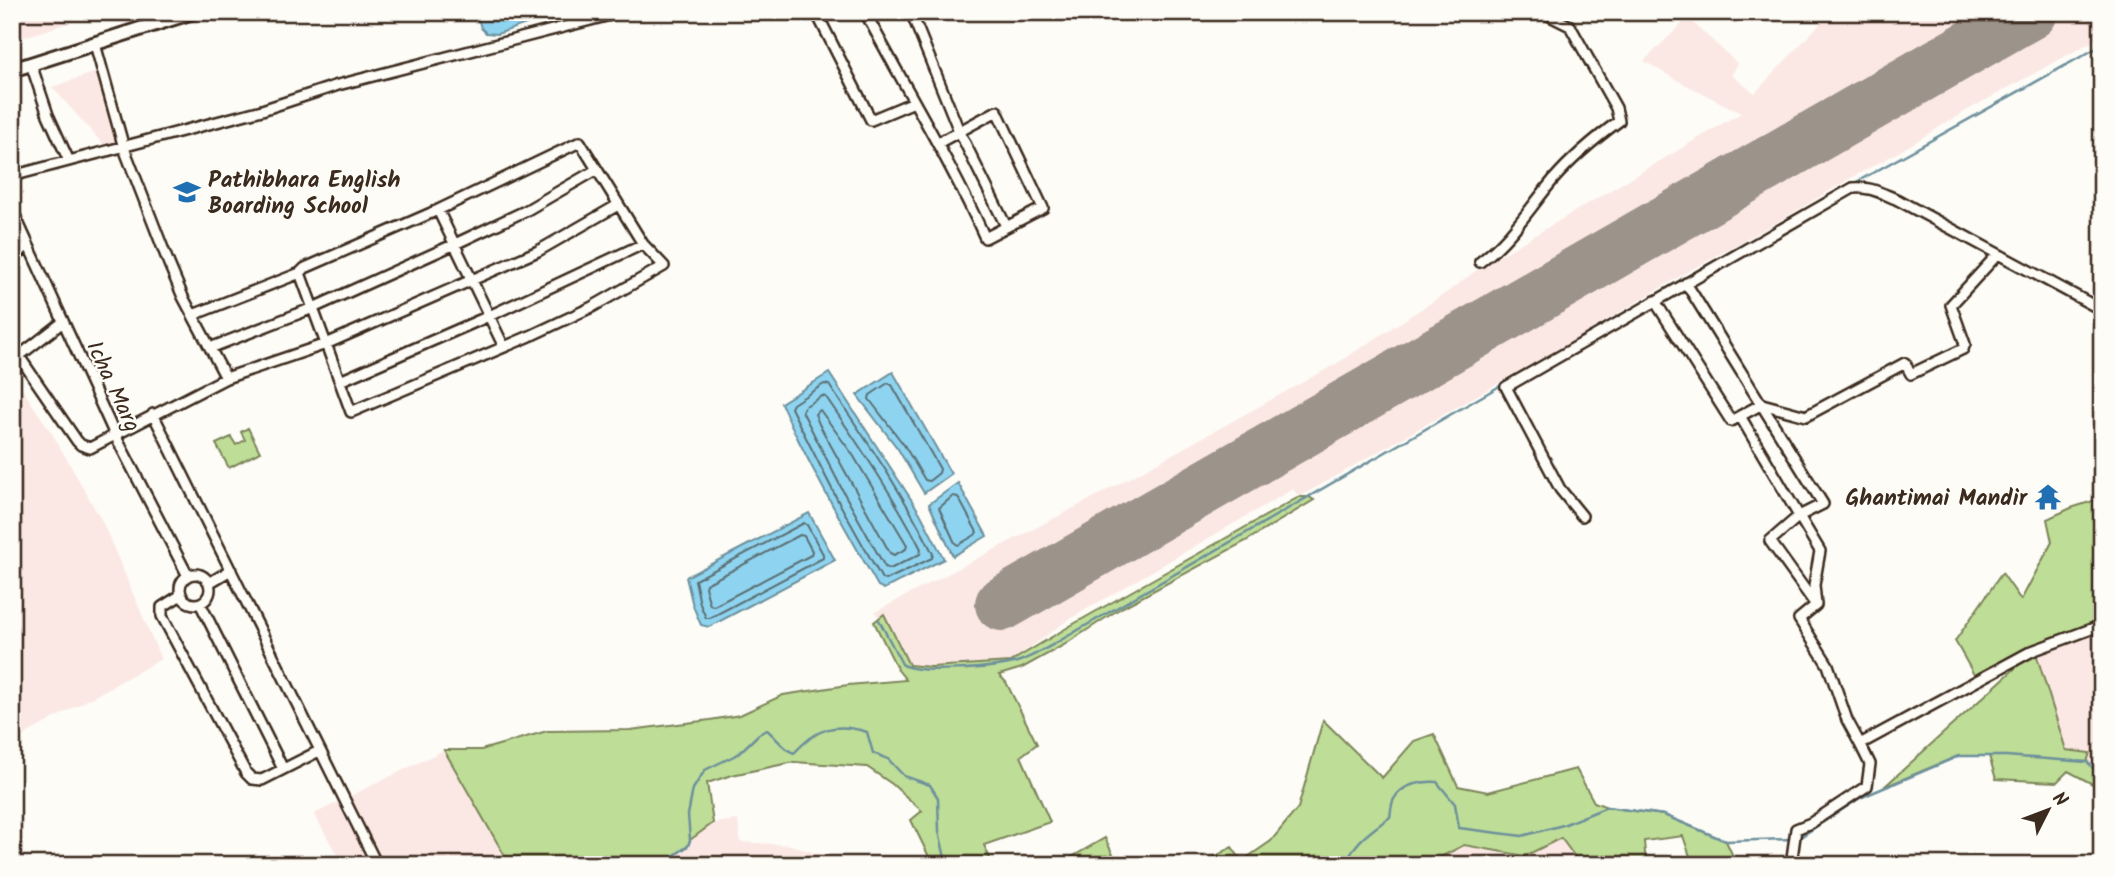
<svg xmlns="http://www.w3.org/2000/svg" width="2114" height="877" font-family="Kalam,sans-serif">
<rect width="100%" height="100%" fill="#fdfcf7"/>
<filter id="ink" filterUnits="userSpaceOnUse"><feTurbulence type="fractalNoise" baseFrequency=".0143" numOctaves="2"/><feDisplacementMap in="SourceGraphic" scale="14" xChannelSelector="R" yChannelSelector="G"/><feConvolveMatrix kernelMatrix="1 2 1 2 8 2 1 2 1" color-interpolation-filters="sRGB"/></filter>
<g filter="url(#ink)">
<path fill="#fbe8e4" d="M12,12H103L12,41Z
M1831,12H2102V36L1966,111L1897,153L1849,179L1786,217L1682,275L1572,341L1299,497L1293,489L1068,620L1010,662L931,667L909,665L875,612L1093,498L1336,364L1446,293L1481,267L1741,113L1675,79L1644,61L1688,18L1738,64L1731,75L1755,93Z
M102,70L124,148L109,151L52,87Z
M12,374L53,435L102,521L161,659L12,742Z
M2102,625V774L2097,772L2087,762L2090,753L2066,750L2035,650Z
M444,750L510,865H343L314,814Z
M738,820L740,842L791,845L851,865H660L688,846L690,840L713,823Z
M1561,838L1581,865H1425L1464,845L1525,856Z"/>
<path fill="#bedd96" stroke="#7c845a" stroke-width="2" d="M248,428L260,452L229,468L216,444L231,437L236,445L245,440L241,432Z
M1299,497H1309L1314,500L1246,541L1121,608L1064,645L1022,668L999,675L1006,682L1037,744L1021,756L1050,822L984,845L993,865H933L911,820L922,811L892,784L867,767L794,762L732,775L707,783L713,823L690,840L688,846L660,865H510L444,750H481L547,731L630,730L710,720L740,715L783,695L848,685L906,680L898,670L874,622L884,614L909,665L931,667L1010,662L1070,626Z
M2102,498V625L2035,650L2066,750L2090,753L2087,762L2097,772L2102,774V789L2068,771L2057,782L1996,779L1989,756H1958L1884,787L2033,652L1978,682L1955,641L2002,573L2021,600L2052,542L2047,519L2071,508Z
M1323,720L1382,778L1414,741L1434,734L1458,786L1488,792L1576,769L1594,802L1607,807L1664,815L1726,841L1737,865H1693L1683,836L1644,841L1646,865L1614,863L1610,865H1581L1561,838L1525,856L1464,845L1425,865H1200L1232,847L1242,861L1271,841L1298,808Z
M1105,838L1118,865H1058Z"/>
<path fill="#8ed4f0" stroke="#6d909c" stroke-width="2" d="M476,12H544V15L541,19L497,34L486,33L481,28Z
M893,372L951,474L924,493L898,449L857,395Z
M829,373L920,513L944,559L884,589L878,586C844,526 809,466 781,403Z
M958,483L987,536L953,556L929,504Z
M809,513L835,560L709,627L701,625L693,606L686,577Z"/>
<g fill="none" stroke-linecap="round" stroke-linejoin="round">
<path stroke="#5c6e72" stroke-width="2" d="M888,383L892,385L940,469L939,473L929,481L925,480L904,445L869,399L870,395Z
M824,384L829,385C866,440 904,494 933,554L932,558L886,580L882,579L837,499L791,408L793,404Z
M822,396L826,397C860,447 894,496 921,549L920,554L890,569L885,567L845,495L802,411L804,407Z
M820,410L853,455L907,545L906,549L894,555L890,553L819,424L815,414Z
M953,496L958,497L977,532L975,535L958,545L955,543L939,508Z
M804,523L807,525L823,554V558L710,618H706L700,604L695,580Z
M800,535L804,536L812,551L811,555L714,606L710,605L705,587L706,584Z"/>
<path stroke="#6d909c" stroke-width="2.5" d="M1851,185L2102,45
M1590,334L1684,278L1814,205
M879,620L902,664C915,675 998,668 1017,662C1032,657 1047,648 1061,640L1505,383
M1799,838L1860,798L1959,756H2006L2087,762L2097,772L2102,774
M660,865L688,846L690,840L688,815L693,789L705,770L738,754L759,734L767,730C776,737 783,749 794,753C817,728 835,722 867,732L873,753L888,759L904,776L930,785L938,798L939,831L945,858L950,865
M1347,865C1351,843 1373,830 1390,817C1391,812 1391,804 1394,799C1402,784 1422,781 1437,782L1455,804L1459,828L1522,836L1563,825L1607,807L1664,815L1726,841L1792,839"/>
<path stroke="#9c938a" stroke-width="23" d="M1999,30L2004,12"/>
<path stroke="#9c938a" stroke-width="54" d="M1002,604L2031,12"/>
<g stroke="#3b2a1e" stroke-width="14">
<path id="minor" d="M816,12L871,120L914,102
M865,12C905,88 950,160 985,238L1043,208L997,111L938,143
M911,12L959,131L1006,226
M95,44L124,148L169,264L183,297L226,378
M31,64L48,115L69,161
M12,176L262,110L338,85L622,12
M12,209L115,435L188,576
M438,210L504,347
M12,260L28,244
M1480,262C1511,239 1529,209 1553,180C1572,158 1596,138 1619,121L1616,108L1570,26L1542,12
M1686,283L1823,504L1799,516L1820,551L1814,585L1816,605L1770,541L1799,516L1740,416L1762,404L1806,416L1905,363L1911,374L1963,349L1965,344L1951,305L1997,255
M1655,301L1731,421L1740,416
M193,315L300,273L351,412L530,336L592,307L664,266L643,244L580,142L438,210L305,268L300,273
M12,346L77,441L81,445L90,448L226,378L326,344L538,251L618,205
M210,348L313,308L455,244L527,210L596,170
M19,356L63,322
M340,381L489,316L643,244
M153,414L377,865
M1582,516L1560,489L1506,387L1853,188C1869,186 1881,193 1896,199L2102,310
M180 589a15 15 0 1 1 30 0a15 15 0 1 1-30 0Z
M209,583L231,570
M181,595L162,607V616L246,773L252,779L262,780L319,751
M200,603L283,769
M1816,605L1799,619L1828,665L1847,720L1860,744L2032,651L2102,625
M1791,865L1796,829L1811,823L1867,786L1870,764L1860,744"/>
</g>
<g stroke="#3b2a1e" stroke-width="18">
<path id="highway" d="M12,70L193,12"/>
</g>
<use href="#minor" stroke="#fdfcf7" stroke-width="9"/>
<use href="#highway" stroke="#fdfcf7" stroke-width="12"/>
</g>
</g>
<defs>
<g id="school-bare" transform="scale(2.1)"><path d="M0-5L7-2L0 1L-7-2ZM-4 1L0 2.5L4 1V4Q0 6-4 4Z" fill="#1f6fb2" stroke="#fdfcf7" stroke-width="2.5" paint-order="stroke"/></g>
<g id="temple-bare" transform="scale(2.1)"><path d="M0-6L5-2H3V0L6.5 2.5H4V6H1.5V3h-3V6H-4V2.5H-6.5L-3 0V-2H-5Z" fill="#1f6fb2" stroke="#fdfcf7" stroke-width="2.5" paint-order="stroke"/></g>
</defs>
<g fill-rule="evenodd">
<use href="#school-bare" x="187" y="192"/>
<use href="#temple-bare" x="2048" y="497"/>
</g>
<g text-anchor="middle" stroke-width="5" stroke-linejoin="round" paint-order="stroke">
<g font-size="23" font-weight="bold" fill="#3b2a1e" stroke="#fdfcf7" text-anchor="start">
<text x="208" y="187">Pathibhara English<tspan x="208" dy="26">Boarding School</tspan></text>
<text x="2027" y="505" text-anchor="end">Ghantimai Mandir</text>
</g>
<g font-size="23" fill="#3b2a1e" stroke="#fdfcf7">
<text transform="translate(114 386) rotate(65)" y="8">Icha Marg</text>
</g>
</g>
<rect width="2114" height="877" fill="none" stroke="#fdfcf7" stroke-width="42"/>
<rect x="21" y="21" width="2072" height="835" fill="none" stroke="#3b2a1e" stroke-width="2.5" filter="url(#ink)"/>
<g transform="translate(2048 810) rotate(48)" stroke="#fdfcf7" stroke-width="5" paint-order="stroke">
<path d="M0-5L12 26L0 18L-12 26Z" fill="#3b2a1e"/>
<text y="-10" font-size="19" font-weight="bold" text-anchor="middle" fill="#3b2a1e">N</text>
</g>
</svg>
